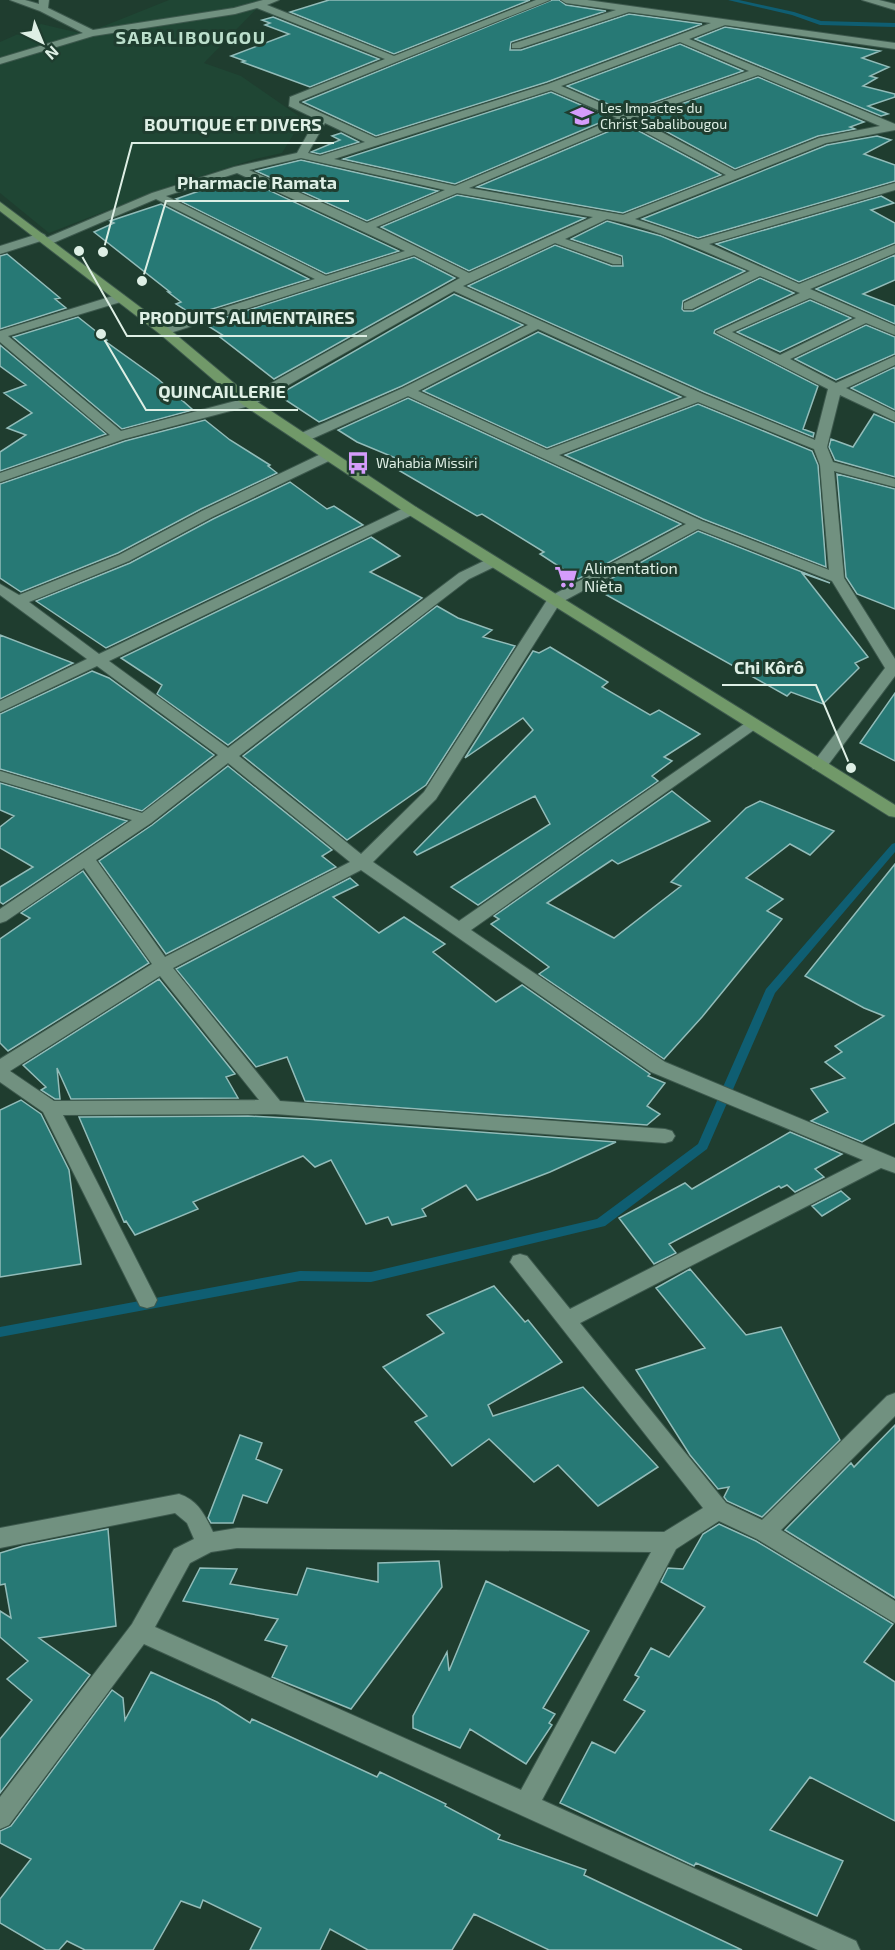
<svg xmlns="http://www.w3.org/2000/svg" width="895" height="1950" font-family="'Exo 2',sans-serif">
<rect width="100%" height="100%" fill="#1f3d2f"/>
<path fill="#1f4634" d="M169,0H265L204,63L241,76L303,119L282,153L255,159L170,186L49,233L0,193V42L41,24L84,34Z"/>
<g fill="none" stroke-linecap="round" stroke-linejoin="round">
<path fill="#0f5e72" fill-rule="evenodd" d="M728,0H739L794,12L821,21L895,23V27L820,25L792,15Z
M895,843V852L775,993L707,1149L605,1226L371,1282L300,1281L0,1337V1327L300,1271L371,1272L597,1219L698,1144L766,989L892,844Z"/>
</g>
<path fill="#277975" stroke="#92bcb9" stroke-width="1.5" d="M329,0H530L394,54L290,12Z
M552,0H559L566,5L606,11L511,42L510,50H521L629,14L702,24L547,82L376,136L303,102Z
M273,17L379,59L310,87L242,62L245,61L231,56L289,34L265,25L270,23L262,20Z
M725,27L880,51L862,58L889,67L870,76L877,78L863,86L895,94V97L868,106L888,114L881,116L695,39Z
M680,44L743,71L626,112L567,86Z
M758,77L864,122L850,127L855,129L818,136L735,169L641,118Z
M551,92L611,118L455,184L343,159Z
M626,124L721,175L623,213L477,187Z
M341,133L359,142L320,154L311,152L340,140L332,136Z
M877,136L891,140L864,154L895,165V181L698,238L642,219L827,145Z
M301,160L438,191L367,221L256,171Z
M247,180L399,251L326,274L176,199L205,189Z
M457,195L585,218L469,271L381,227Z
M881,196L894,203L871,210L895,223V243L799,282L716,244Z
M161,204L309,279L193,315L176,304L181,302L168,292H170L94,232L114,223L110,221Z
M607,221L661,236L745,271L683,301L682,309L684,311H693L760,278L794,293L715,330L714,333L818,386L803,429L814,433L813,437L704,392L468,286L555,245L612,266H623L622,256L571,239Z
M7,254L60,298L55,299L66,308L0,329V256Z
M895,255V280L863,294L895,306V324L816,289Z
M414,257L455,278L274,379L220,337L224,336L205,324Z
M454,294L523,325L402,386L324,420L319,422L278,395Z
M810,300L851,318L780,352L737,332Z
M78,317L107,340L105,341L158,379L193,410L122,429L13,337Z
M866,325L895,337V354L836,380L795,359Z
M538,332L681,397L547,448L423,391Z
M0,345L106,434L0,471V452L26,435L7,428L32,413L4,393L26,385L0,366Z
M895,367V410L851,388Z
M408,398L681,524L578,579L540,554L544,552L482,514L477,516L388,464L398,459L357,442L338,430Z
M698,404L812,451L818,465L826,567L703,519L565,455Z
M874,414L895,423V477L835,460L829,447L831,439L853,447Z
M205,420L230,440L270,465L268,466L277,473L201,509L118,553L21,592L0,578V484L125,441Z
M837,474L895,489V609L857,594L846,577Z
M290,482L327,509L334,506L363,525L106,648L36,601L130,563L213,519Z
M698,531L830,583L802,573L868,657L855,663L859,668L823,704L791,692L787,696L594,588Z
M371,537L400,556L370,572L422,598L228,745L157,694L162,685L121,658Z
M437,606L458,618L492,630L483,637L515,646L426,785L347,840L243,756Z
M0,635L73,663L0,699Z
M550,647L608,682L602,687L650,715L659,710L700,734L664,757L672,761L652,776L658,781L478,905L451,887L550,824L535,796L417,855L414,852L533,730L523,718L465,758L533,651L539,653Z
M92,671L109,678L214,755L142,811L0,769V714Z
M895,693V761L860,743Z
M228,766L332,850L322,856L336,867L166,954L99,861L152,825Z
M0,783L127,821L3,904L0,902V887L33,867L0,848V827L14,816L0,810Z
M672,791L710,821L618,864L612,860L547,903L614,938L681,886L671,882L746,808L760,801L834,831L810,855L790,844L746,878L783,899L767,911L782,919L702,1017L664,1059L539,974L549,967L491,924L499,919L494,916Z
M895,864V1123L862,1142L811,1121L828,1112L811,1089L845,1078L825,1062L842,1052L835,1046L884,1016L864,1008L805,976Z
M83,871L149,963L8,1051L0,1043V939L30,918L21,913Z
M350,878L358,885L333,897L379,933L404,917L445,944L433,952L496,1002L522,985L650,1074L648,1076L665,1083L647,1106L660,1114L647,1125L305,1101L287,1057L256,1067L176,969Z
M159,979L235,1074L226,1077L238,1098L71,1099L57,1068L60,1099H55L41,1090L46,1087L23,1065Z
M21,1100L41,1114L69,1170L81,1264L0,1277V1110Z
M248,1116L306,1119L616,1142L550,1172L477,1200L466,1185L422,1209L426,1216L392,1225L388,1217L366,1224L331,1160L315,1167L303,1156L193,1202L198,1209L135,1235L126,1221L124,1222L79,1117Z
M790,1132L842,1154L815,1169L824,1177L795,1192L787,1185L781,1188L779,1186L669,1244L676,1253L654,1264L619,1218L685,1183L692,1189Z
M841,1191L850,1199L822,1216L812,1206Z
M690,1269L746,1335L781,1327L840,1440L762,1517L727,1501L724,1497L729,1487L718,1489L690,1455L636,1370L705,1348L656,1288Z
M494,1286L525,1322L528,1320L562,1362L488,1405L493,1416L583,1387L658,1467L598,1506L558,1465L534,1482L489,1439L452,1466L415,1422L427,1416L383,1367L444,1333L427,1315Z
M895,1425V1598L785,1530L851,1463L854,1467Z
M240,1435L262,1443L256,1459L282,1470L267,1503L243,1495L233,1523H211L208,1518Z
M719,1524L756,1541L893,1624L864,1662L895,1682V1821L810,1777L770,1830L843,1861L817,1916L696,1863L694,1866L560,1803L592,1742L615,1753L645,1711L624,1700L639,1677L635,1675L651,1648L669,1657L705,1607L661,1582L668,1568L683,1569L703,1534Z
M108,1529L116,1626L39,1638L90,1675L0,1793V1739L32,1700L7,1679L28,1661L0,1637V1611L11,1618L5,1584L0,1585V1553L23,1546Z
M439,1561L442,1587L351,1709L272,1677L287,1646L265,1640L278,1619L183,1601L200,1568L237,1569L230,1584L297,1595L307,1568L378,1582V1563Z
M486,1581L589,1631L543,1708L555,1714L549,1723L552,1725L526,1764L470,1729L460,1748L413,1728V1716L447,1652L449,1671Z
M151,1672L217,1702L250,1723L252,1719L377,1777L380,1772L446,1804L445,1806L500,1835L498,1839L586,1870L584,1875L742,1950H549L474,1914L452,1950H368L330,1929L320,1950H250L261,1928L203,1900L200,1908L181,1901L153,1950H85L67,1941L59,1950H46L0,1923V1899L31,1859L0,1843V1831L11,1826L112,1690L123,1698L125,1720Z"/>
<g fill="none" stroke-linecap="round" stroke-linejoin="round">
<g stroke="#3d594d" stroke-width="2">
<path id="street" d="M10,0H25L39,4V0H49L48,8L93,30L234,8L263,0H279L267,5L394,56L536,0H550L299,101V103L376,138L548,84L711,23L629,12L520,48H512V44L616,10L566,3L561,0H587L895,43V49L725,25L689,39L895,124V130L826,143L635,219L698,240L895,183V190L709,244L799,284L895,245V253L810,289L895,326V335L866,323L790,359L836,383L895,356V365L846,388L895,412V421L840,395L827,447L833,462L895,479V487L834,471L844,578L895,659V676L825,769H813L811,766L813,763L885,668L832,581L698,529L560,603L436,799L373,862L459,921L747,722H759L761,725L471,930L665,1062L895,1158V1173L881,1168L580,1323L726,1503L762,1520L887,1396L895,1393V1416L781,1530L895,1601V1623L757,1539L719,1521L676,1549L542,1800L856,1941L860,1950H818L144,1644L9,1825L0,1829V1797L132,1624L174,1549L194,1539L187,1523L175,1513L0,1548V1528L179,1494C198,1500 205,1515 213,1532L237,1528L664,1532L703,1508L510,1262L513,1256L520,1254L527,1256L570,1309L863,1160L651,1072L361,870L173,968L280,1101L665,1129L672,1131L675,1136L672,1141L665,1143L275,1114L63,1115L157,1300L154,1306L147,1308L140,1306L43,1112L0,1082V1059L152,964L84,868L6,921L0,923V909L132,820L0,781V771L142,813L218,755L97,666L0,712V701L87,659L0,595V584L19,595L119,555L202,511L323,453H333L335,456L333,459L212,517L129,561L29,602L99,654L406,507H416L418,510L416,513L109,661L228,748L459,573L488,559H498L500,562L498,565L469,579L239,756L361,854L424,792L549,597L686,524L408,396L307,441H297L295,438L297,435L403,388L528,325L454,291L253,405L124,439L0,482V473L110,435L0,342V331L116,295H124V301L8,336L121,431L243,399L460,278L414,255L164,335L158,331L160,328L315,279L156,199L53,243H45L44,240L0,254V246L41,233L45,235L46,238L152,193L234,167L297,153L316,119L289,106L290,97L385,59L257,8L235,14L93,36L0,64V58L83,33L40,11ZM680,42L749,71L626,114L561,86ZM758,75L880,126L819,138L735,171L635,118ZM551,90L617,118L455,186L334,159ZM626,122L726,175L623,215L469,188ZM325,123L365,142L320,156L308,153ZM301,158L445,190L367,223L249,170ZM237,173L405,251L326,276L166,196ZM457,193L593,217L469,273L376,227ZM607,219C656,228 704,251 750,271L684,303V309H692L760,276L800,293L716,332L828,389L815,440L703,394L463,286L555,243L613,264H621V258L565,239ZM810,298L856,318L780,355L732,332ZM538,329L687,397L547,450L418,391ZM698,402L814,449L820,465L829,570L702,521L559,455ZM228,763L350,862L165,957L96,860L151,823ZM160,976L259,1100L54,1101L10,1071ZM237,1548L651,1552L521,1790L155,1627L190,1563L211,1552Z
M862,0H879L895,4V10Z"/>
</g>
<g stroke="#3d594d" stroke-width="2">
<path id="secondary" d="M0,202L168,328L253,399L416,507L895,805V817L889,816L406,513L243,405L160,334L0,211Z"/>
</g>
<use href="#street" fill="#719180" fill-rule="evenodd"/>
<use href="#secondary" fill="#719969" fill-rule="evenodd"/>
</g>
<defs>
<g id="school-bare" transform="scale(1.8)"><path d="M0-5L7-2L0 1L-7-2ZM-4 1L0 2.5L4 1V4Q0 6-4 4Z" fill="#d59cfb" stroke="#1f3d2f" stroke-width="2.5" paint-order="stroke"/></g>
<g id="bus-bare" transform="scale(1.8)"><path d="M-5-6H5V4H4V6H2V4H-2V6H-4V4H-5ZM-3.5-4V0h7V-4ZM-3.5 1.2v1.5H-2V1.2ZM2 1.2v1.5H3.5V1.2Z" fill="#d59cfb" stroke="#1f3d2f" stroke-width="2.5" paint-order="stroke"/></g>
<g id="supermarket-bare" transform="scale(1.8)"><path d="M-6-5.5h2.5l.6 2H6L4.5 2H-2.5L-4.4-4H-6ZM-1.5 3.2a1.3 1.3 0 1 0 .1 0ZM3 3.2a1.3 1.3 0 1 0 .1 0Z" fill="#d59cfb" stroke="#1f3d2f" stroke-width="2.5" paint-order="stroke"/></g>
</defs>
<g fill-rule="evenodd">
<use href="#school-bare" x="582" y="116"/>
<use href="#bus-bare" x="358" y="463"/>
<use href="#supermarket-bare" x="566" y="577"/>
</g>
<g text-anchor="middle" stroke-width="6" stroke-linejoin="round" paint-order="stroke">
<g font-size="14" fill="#deefe5" stroke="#1f3d2f" text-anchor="start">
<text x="600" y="113">Les Impactes du<tspan x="600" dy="16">Christ Sabalibougou</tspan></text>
<text x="376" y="468">Wahabia Missiri</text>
</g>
<g font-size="16" fill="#deefe5" stroke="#1f3d2f" text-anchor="start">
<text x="584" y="574">Alimentation<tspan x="584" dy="18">Nièta</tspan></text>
</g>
<g font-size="18" font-weight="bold" letter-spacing="1.5" fill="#bcdfcc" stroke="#1f3d2f">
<text x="191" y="44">SABALIBOUGOU</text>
</g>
</g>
<path fill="none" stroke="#deefe5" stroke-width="2" d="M103 252L132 143H334M142 281L166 201H349M79 251L127 336H367M101 334L146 410H298M851 768L816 685H722"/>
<g fill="#deefe5" stroke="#1f3d2f" stroke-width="2">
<circle cx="103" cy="252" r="6"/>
<circle cx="142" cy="281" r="6"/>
<circle cx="79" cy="251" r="6"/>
<circle cx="101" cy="334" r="6"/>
<circle cx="851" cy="768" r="6"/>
</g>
<g font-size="18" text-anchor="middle" font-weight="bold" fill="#deefe5" stroke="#1f3d2f" stroke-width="6" stroke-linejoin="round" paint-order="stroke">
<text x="233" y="131">BOUTIQUE ET DIVERS</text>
<text x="257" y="189">Pharmacie Ramata</text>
<text x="247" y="324">PRODUITS ALIMENTAIRES</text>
<text x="222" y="398">QUINCAILLERIE</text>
<text x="769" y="674">Chi Kôrô</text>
</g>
<g transform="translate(42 42) rotate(137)" stroke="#1f3d2f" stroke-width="4.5" paint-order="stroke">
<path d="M0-4.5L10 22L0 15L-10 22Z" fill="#deefe5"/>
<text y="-9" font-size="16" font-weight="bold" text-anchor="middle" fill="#deefe5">N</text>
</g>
</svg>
